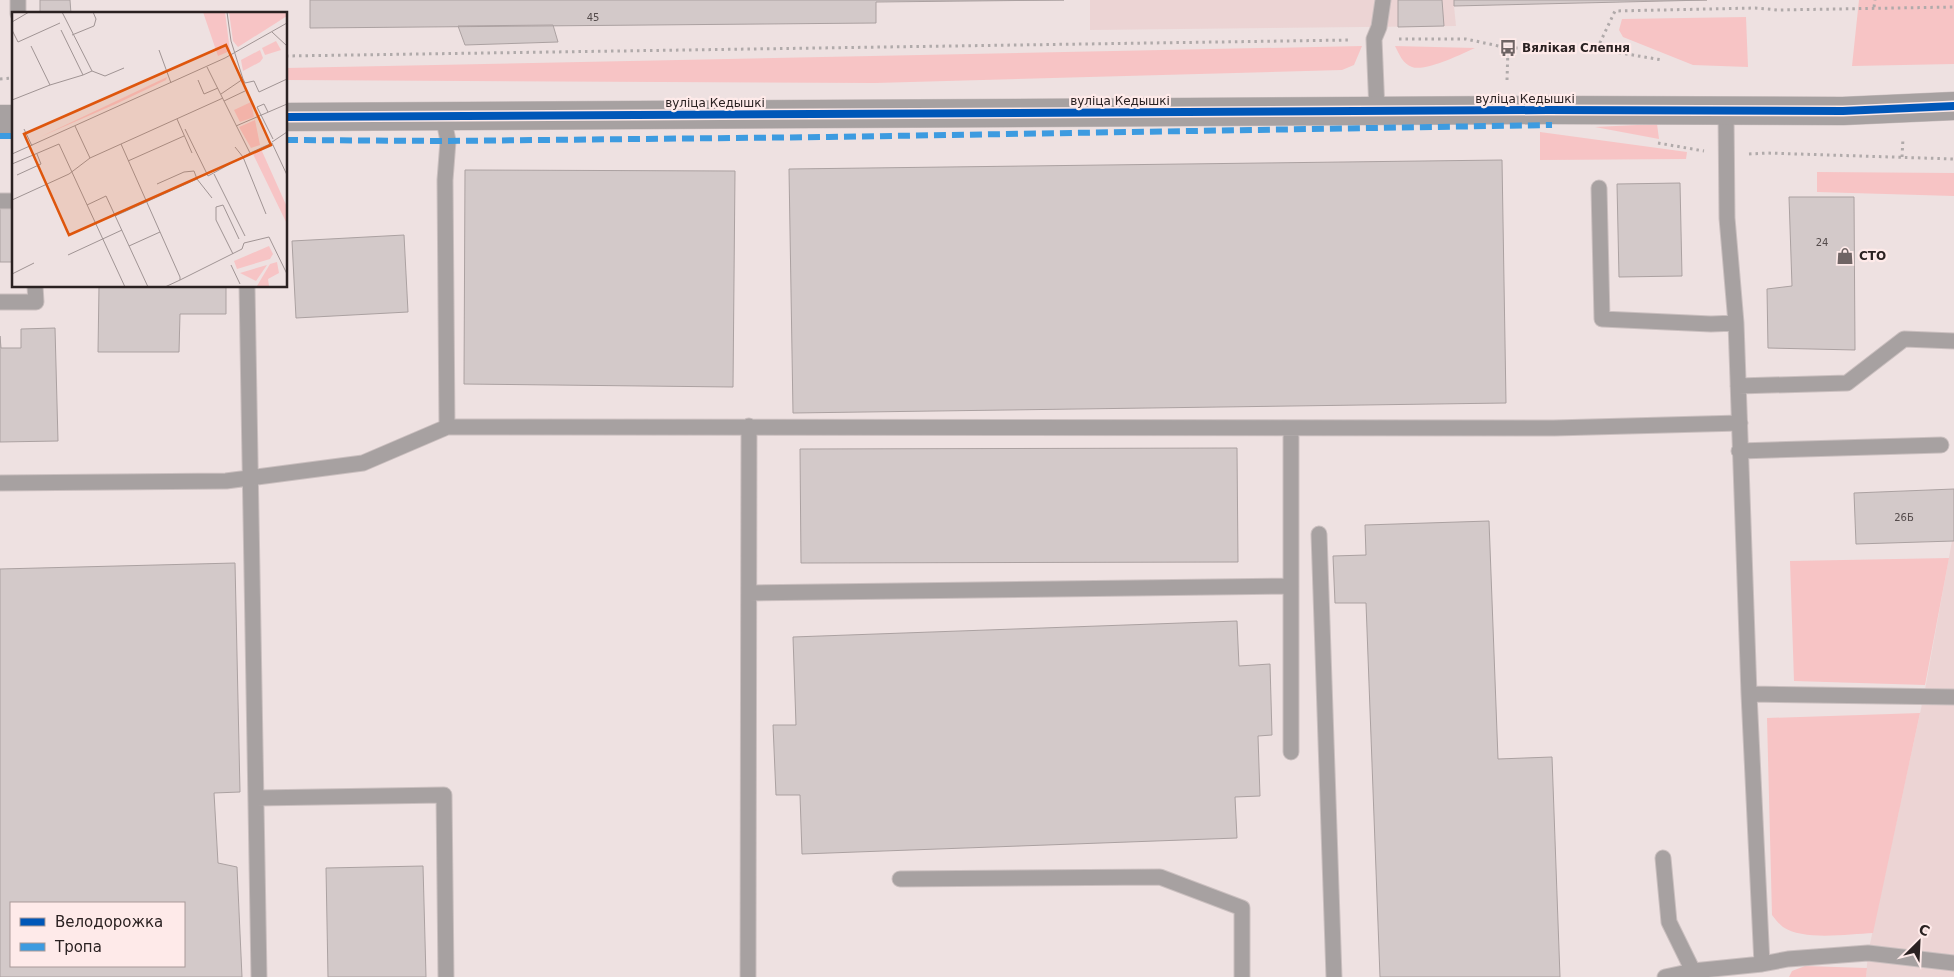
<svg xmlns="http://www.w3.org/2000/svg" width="1954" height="977" font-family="'DejaVu Sans',sans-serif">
<rect width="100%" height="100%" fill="#eee1e1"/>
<path fill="#ecd4d4" d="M1090,0H1707L1454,6L1456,26L1090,30Z
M1952,541H1954V977H1866L1868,953L1924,695Z"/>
<path fill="#f7c4c5" d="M1859,0H1954V64L1852,66Z
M1746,17L1748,67L1693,65L1623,37L1619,30L1622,19Z
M1362,46L1354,65L1342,70L875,83L286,80V68Z
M1395,46L1475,48C1462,54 1425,72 1412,67C1403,64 1399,54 1395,46Z
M1657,124L1659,139L1595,127Z
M1540,132L1687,152L1686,159L1540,160Z
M1817,172L1954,173V196L1817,192Z
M1949,558L1925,685L1794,681L1790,561Z
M1920,713L1873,933C1849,934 1803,941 1783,927C1779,924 1775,919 1772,915L1767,718Z
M1805,966L1867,968L1866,977H1789L1792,971Z"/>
<path fill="#d3c9c9" stroke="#aba1a1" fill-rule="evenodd" d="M40,0H70L71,14H40Z
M310,0H1064L876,2V23L310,28Z
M1398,0H1442L1444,26L1398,27Z
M1454,0H1707L1454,6Z
M553,25L558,42L465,45L458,26Z
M1502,160L1506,403L793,413L789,169Z
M465,170L735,171L733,387L464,384Z
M1680,183L1682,276L1619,277L1617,184Z
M1789,197H1854L1855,350L1768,348L1767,289L1792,286Z
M14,204V262H0V205Z
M404,235L408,312L296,318L292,241Z
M99,286H226V314H180L179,352H98Z
M55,328L58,441L0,442V336L1,348H21V329Z
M1237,448L1238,562L801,563L800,449Z
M1954,489V541L1856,544L1854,493Z
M1489,521L1498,759L1552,757L1560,977H1380L1366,603H1335L1333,556L1366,555L1365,525Z
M235,563L240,792L214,793L218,863L237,867L242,977H0V569ZM11,903H184V966H11Z
M1237,621L1239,666L1270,664L1272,735L1258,736L1260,796L1235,797L1237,838L802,854L800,795H776L773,725H796L793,637Z
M423,866L426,977H328L326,868Z"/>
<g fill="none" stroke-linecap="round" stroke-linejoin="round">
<g stroke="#cabfbf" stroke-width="17">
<path id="service" d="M18,0V14
M1377,111L1374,39L1379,27L1383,0
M1726,112L1727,218L1736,323L1749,694L1762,964L1788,959L1868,953L1954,963
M443,115L448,141L445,180L447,427
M1599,188L1602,319L1711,324L1736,323
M0,201H14
M247,286L259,977
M0,302H36L35,286
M1738,386L1847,383L1904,339L1954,341
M1739,451L1941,445
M0,483L226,481L363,463L447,427L1554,428L1740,423
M1319,534L1334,977
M749,593L1291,586
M1749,694L1954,697
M1291,752V428
M256,798L444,795L446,977
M1663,858L1669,922L1693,971L1692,977
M900,879L1160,877L1242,908V977
M748,977L749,426
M1665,977L1693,971L1762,964"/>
</g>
<g stroke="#cabfbf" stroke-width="29">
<path id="tertiary" d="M286,117L1547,110L1843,111L1954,106
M0,119H14"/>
</g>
<path stroke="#b0aaaa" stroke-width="3" stroke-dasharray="2.5 4" stroke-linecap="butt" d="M1874,7L1875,0
M1399,39H1466L1508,48L1597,49L1662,60
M1597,49L1615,11L1755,8L1778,10L1954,7
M286,56L1350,40
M0,79L14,78
M1507,80L1508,48
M1658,143L1704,151
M1749,154L1767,153L1954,159
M1902,157L1903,138"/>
<use href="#service" stroke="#a7a1a1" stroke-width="15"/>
<use href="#tertiary" stroke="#a7a1a1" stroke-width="28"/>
<path stroke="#3d9be0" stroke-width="6" stroke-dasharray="12 6" stroke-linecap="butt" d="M0,136H14
M286,140L448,141L829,137L1552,125"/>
<g stroke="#feeae9" stroke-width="11">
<path id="cycleway" d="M286,117L1547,110L1843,111L1954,106"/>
</g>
<use href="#cycleway" stroke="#0057b8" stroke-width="8"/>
</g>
<defs>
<g id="bus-bare" transform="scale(1.35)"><path d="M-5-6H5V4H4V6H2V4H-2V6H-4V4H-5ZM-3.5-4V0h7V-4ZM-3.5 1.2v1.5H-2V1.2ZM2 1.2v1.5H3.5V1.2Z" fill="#6f6464" stroke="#feeae9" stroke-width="2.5" paint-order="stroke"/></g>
<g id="shop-bare" transform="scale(1.35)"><path d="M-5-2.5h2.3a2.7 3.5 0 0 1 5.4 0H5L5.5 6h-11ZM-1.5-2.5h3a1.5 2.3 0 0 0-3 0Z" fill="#6f6464" stroke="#feeae9" stroke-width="2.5" paint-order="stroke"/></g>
</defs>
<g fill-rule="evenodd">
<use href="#bus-bare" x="1508" y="48"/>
<use href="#shop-bare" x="1845" y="256"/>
</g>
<g text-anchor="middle" stroke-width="4.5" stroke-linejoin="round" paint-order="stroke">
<g font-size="10" fill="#544b4b">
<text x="593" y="21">45</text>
<text x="1822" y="246">24</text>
<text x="1904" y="521">26Б</text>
</g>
<g font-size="12" font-weight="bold" fill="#2a2121" stroke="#feeae9" text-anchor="start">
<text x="1522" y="52">Вялікая Слепня</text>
<text x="1859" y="260">СТО</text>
</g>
<g font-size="12" fill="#2a2121" stroke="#feeae9">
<text x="1525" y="103">вуліца Кедышкі</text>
<text x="1120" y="105">вуліца Кедышкі</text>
<text x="715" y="107">вуліца Кедышкі</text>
</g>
</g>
<g transform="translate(12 12)">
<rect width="275" height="275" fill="#eee1e1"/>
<path d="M191,0H213L218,39L206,44ZM217,0H275V4L226,35L221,29ZM264,29L269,38L253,43L250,36ZM248,38L251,46L248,50L231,59L229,48ZM155,65L154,68L106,91L28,125ZM239,90L242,105L228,110L222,98ZM243,108L248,133L239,136L227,115ZM249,137L275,195V212L241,142ZM257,234L261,242L258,247L225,257L222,249ZM265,250L267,261L256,267L257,274H245L258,252ZM255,253L244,269L228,261Z" fill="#f7c4c5"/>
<path fill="none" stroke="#a09494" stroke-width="1" d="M50,0L80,59M0,10L17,0M0,18L6,30L48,11M260,20L275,34M60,23L82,14L84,7L81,0M147,38L159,71M195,55L238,141L260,131L275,163M71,63L80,59L93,64L112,56M231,67L233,71L242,69L247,80L275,67M186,68L192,82L206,76M38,73L71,63L49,18M209,82L231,67L219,29L215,0M0,88L38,73L19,34M212,89L233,79M256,100L252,92L245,95L261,127M165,107L180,141M63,114L78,146M224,114L275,92M12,117L20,134M173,117L196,164L238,141M260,130L275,120M109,132L168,265V268L153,275M223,135L231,145L254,202M0,142L213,46L275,11M116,149L172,124M0,152L47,132L113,275M202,162L233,224M5,163L29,152L25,142M145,172L172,160L182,159L185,167M0,188L57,162L78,146L211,86M75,193L94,184L136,275M103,204L185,167L200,186M117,234L148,220M221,242L204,208V195L211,193L227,227M56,243L110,218M219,253L228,272M0,262L22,251M168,268L230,237L232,231L257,225L275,262"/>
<path fill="#de560d" fill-opacity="0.15" stroke="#de560d" stroke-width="2.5" d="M214,33L259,133L57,223L12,122Z"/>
<rect width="275" height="275" fill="none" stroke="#2a2121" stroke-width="2.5"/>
</g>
<rect x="10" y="902" width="175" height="65" fill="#feeae9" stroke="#a99a99"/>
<rect x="20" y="918" width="25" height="8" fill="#0057b8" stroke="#a99a99"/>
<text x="55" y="927" font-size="15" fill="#2a2121">Велодорожка</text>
<rect x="20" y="943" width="25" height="8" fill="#3d9be0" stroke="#a99a99"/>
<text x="55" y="952" font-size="15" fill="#2a2121">Тропа</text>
<g transform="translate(1919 942) rotate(24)" stroke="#feeae9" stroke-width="4" paint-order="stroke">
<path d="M0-4L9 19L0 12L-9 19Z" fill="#2a2121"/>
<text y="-8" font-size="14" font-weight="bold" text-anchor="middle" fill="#2a2121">С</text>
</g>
</svg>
